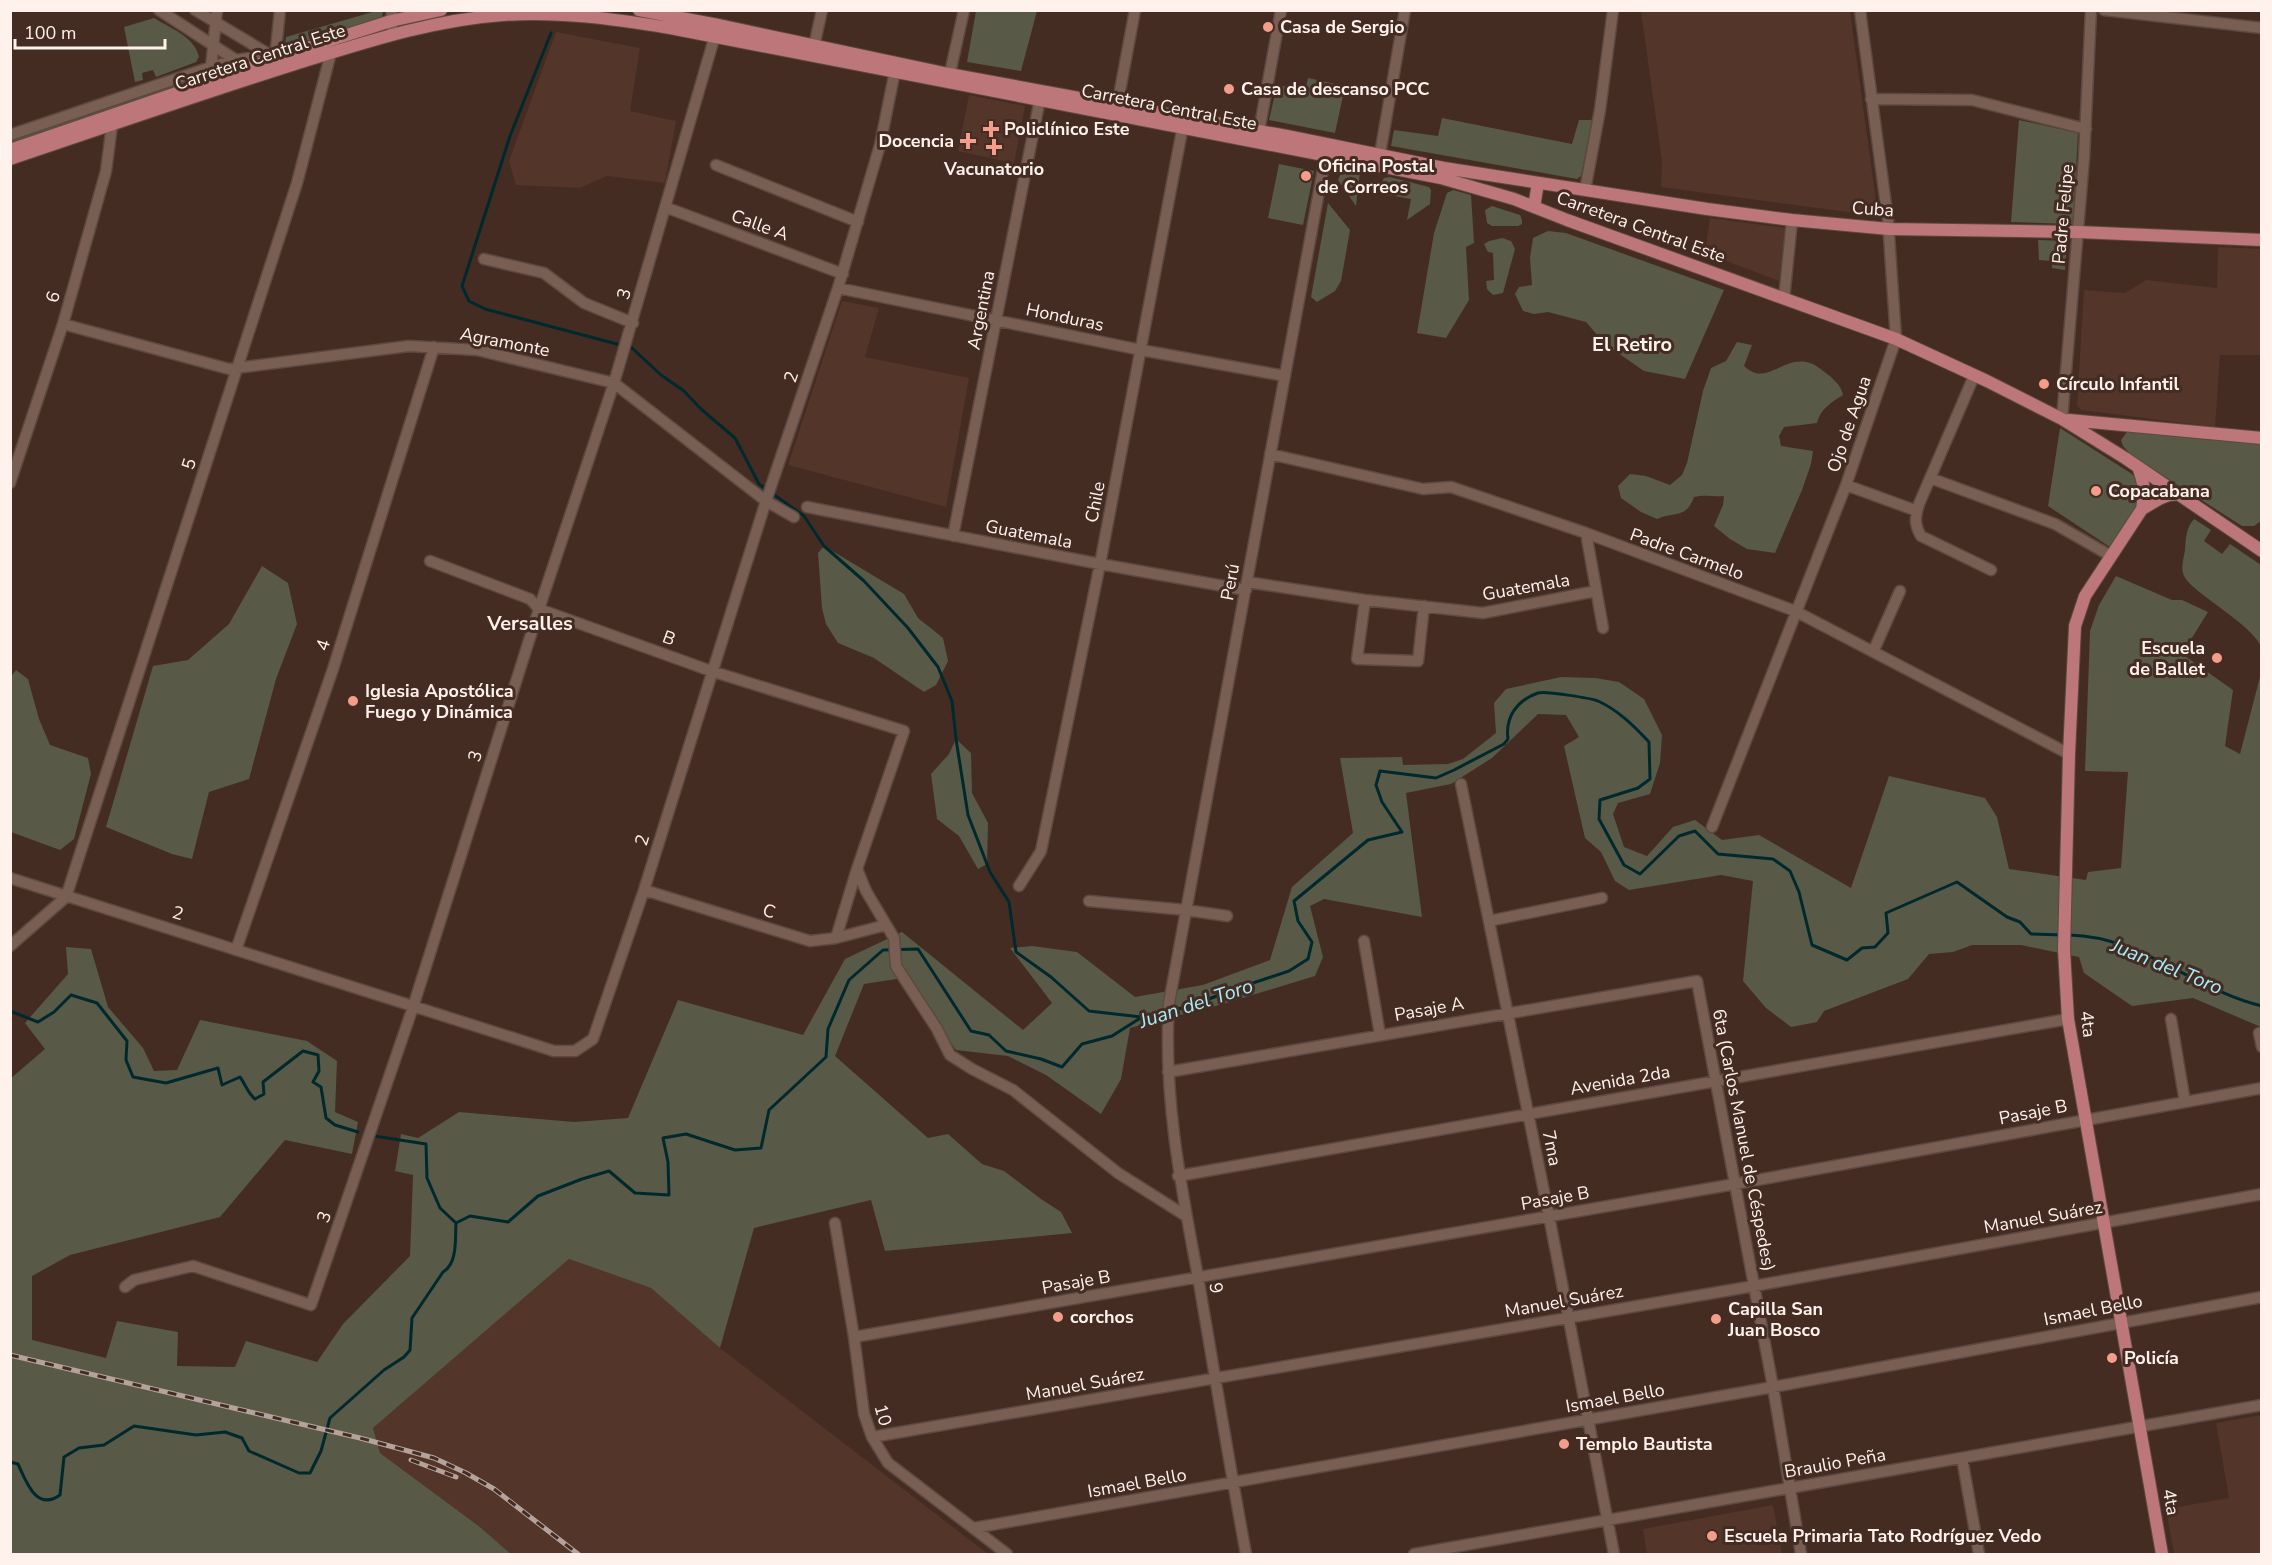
<svg xmlns="http://www.w3.org/2000/svg" width="2272" height="1565" font-family="'Nunito Sans',sans-serif">
<rect width="100%" height="100%" fill="#442c23"/>
<path fill="#533529" d="M1641,11H1850L1878,216L1661,187L1662,161Z
M556,32L640,48L630,111L676,121L665,183L607,176L580,188L516,185L509,161Z
M969,95L1025,106L1014,163L958,151Z
M1710,218L1785,228L1779,281L1705,253Z
M2218,247L2261,249L2262,355H2220L2215,427L2081,410L2077,405L2084,290L2125,293L2146,280L2217,288Z
M842,301L879,308L865,357L969,378L946,507L788,465Z
M569,1259L651,1288L720,1348L988,1554H511L480,1527L380,1453L373,1428Z
M2261,1415V1554H2174L2166,1509L2229,1498L2216,1423Z
M1773,1505L1782,1554H1647L1643,1529Z"/>
<path fill="#585947" d="M376,11H383L382,17L285,48L286,37Z
M976,11H1037L1021,71L967,62Z
M154,18C170,28 195,37 199,57L196,62L156,77L153,70L142,73L143,80L135,82L124,27Z
M228,66L231,69L11,143L10,140Z
M1308,78L1345,86L1335,133L1269,120L1277,85L1305,90Z
M1442,118L1572,144L1579,120H1592L1581,176L1577,179L1391,146L1394,130L1438,136Z
M2019,120L2078,133L2073,224L2011,222Z
M1279,164L1314,171L1303,225L1268,218Z
M1346,171L1360,172L1356,206L1338,180L1341,173Z
M1390,177L1429,187L1431,190L1430,204L1407,220L1411,199L1382,194L1381,184L1384,178Z
M1453,190L1471,195L1474,243L1466,247L1469,300L1446,338L1417,333L1434,233L1447,193Z
M1328,203L1350,230L1341,281L1335,291L1317,302L1311,297Z
M1492,206L1520,215L1522,220V224L1518,226H1492L1487,223L1485,210Z
M1548,231L1566,233L1724,290L1685,379L1644,371L1605,344L1586,322L1548,312L1534,314L1523,311L1515,294L1519,287L1532,285L1530,258L1533,238Z
M1502,238L1511,241L1515,249L1503,293L1493,295L1487,289L1486,281L1494,280L1493,253L1488,252L1484,244L1489,241Z
M2038,240L2067,241L2065,270L2052,268V261L2039,260Z
M1737,342L1752,345L1744,366C1767,388 1783,354 1810,363C1817,365 1824,372 1830,376C1837,383 1841,386 1843,395C1832,402 1820,409 1817,423L1784,427L1779,436L1781,446L1813,451L1811,464L1802,490L1775,553L1747,549L1730,539L1714,526L1723,505L1724,496C1713,497 1705,494 1694,497C1686,519 1676,511 1657,519L1641,512L1621,498L1618,486L1630,474L1646,476L1670,485L1682,475L1687,463L1703,391L1711,368L1726,361Z
M2060,428L2132,474L2137,480L2139,507L2113,549L2048,506Z
M2133,430L2261,443V521L2254,526H2242L2131,455L2123,446L2121,440L2127,432Z
M2194,519L2211,530L2204,541L2222,554L2230,544L2261,565V646C2249,621 2186,590 2183,573C2181,567 2184,556 2185,550C2186,537 2186,528 2194,519Z
M824,546L904,594L918,618L943,638L948,661L936,685L924,692L874,658L838,643L826,624L822,608L818,553Z
M262,566L288,583L297,624L276,679L249,779L209,792L192,859L172,854L106,827L153,666L188,660L229,624Z
M2116,576L2172,600H2182L2208,612L2182,654L2233,690L2225,746L2240,754L2261,673V1027L2193,998L2132,1006L2084,973L2079,957L2021,945H1972L1953,952L1929,954L1908,979L1824,1011L1817,1022L1791,1027L1766,1008L1743,981L1753,881L1721,875L1629,890L1615,881L1601,852L1585,838L1564,746L1579,737L1566,715L1538,714L1492,758L1451,784L1406,793L1422,917L1324,899L1310,906L1323,957L1315,976L1223,1004L1130,1028L1121,1079L1101,1114L1046,1075L1008,1056L956,1050L903,978L864,984L835,1056L928,1138L948,1134L982,1164L1004,1171L1041,1199L1061,1212L1072,1233L885,1251L871,1200L754,1228L720,1348L651,1288L569,1259L373,1428L380,1453L480,1527L511,1554H11L10,1079L45,1049L25,1023L68,974L66,947L91,949L108,1007L143,1048L154,1071L177,1070L200,1020L307,1041L337,1061L335,1112L358,1122L352,1154L285,1140L220,1217L70,1255L32,1276V1340L106,1358L117,1321L178,1332L177,1366L235,1367L246,1341L317,1362L343,1324L410,1256L413,1175L395,1171L401,1134L418,1138L459,1112L574,1122L628,1118L678,1000L803,1035L845,959L902,932L1023,1030L1052,1003L1010,948L1032,946L1077,952L1135,997L1203,985L1270,960L1292,887L1353,833L1340,758L1402,757L1403,765L1448,764L1463,759L1496,733L1494,703L1506,689L1561,677L1595,678L1619,682L1644,699L1662,735L1660,763L1650,794L1618,803L1613,814L1624,847L1647,856L1673,827L1695,820L1722,840L1759,835L1851,888L1889,776L1985,798L1997,817L2009,869L2086,880L2088,872L2121,868L2128,772L2085,771L2090,631L2099,605Z
M16,670L28,679L39,719L50,745L88,758L91,774L74,839L60,850L11,832L10,678Z
M956,739L971,753L972,793L988,823L987,864L978,869L959,836L937,819L931,774L949,754Z"/>
<g fill="none" stroke-linecap="round" stroke-linejoin="round">
<path stroke="#00292e" stroke-width="3" d="M551,33L510,136L462,286L469,301L485,309L632,348L661,375L684,391L701,409L735,438L759,484L804,516L824,546L864,581L908,628L938,667L952,701L956,739L968,815L990,872L1009,902L1016,952L1051,977L1089,1011L1141,1017
M2069,935C2141,936 2194,990 2262,1006
M10,1011L38,1022L54,1012L71,995L97,1003L127,1041L126,1060L133,1077L166,1083L218,1068L222,1085L240,1077C246,1085 247,1092 255,1099L264,1094L263,1082L303,1051L318,1055L319,1071L313,1082L321,1087L326,1118L335,1125L358,1132
M374,1136L426,1144L427,1178L440,1208L456,1223
M456,1223L470,1216L508,1222L538,1196L582,1179L609,1171L635,1193L669,1195L668,1162L663,1138L686,1134L735,1150L761,1148L769,1110L826,1057L828,1029L849,980L883,950L918,949L971,1031L989,1035L1006,1051L1041,1059L1062,1067L1082,1044L1112,1036L1142,1017L1191,1006L1232,990L1289,971L1308,959L1312,942L1298,921L1294,901L1368,840L1402,832L1382,802L1376,785L1380,771L1436,778L1454,770L1504,744L1508,739C1505,717 1517,700 1538,693C1546,691 1590,698 1598,701C1618,710 1634,726 1649,742L1650,779L1638,788L1600,800L1599,819L1624,865L1640,874L1679,836L1695,831L1718,854L1773,859L1790,871L1799,892L1812,945L1847,960L1862,948L1875,947L1888,933L1886,913L1957,882L2007,917L2020,922L2031,934L2062,935
M10,1462L18,1464C26,1481 36,1512 60,1495L64,1457L79,1448L104,1445L134,1426L196,1435L225,1432L242,1438L249,1451L299,1473H310L321,1451L330,1418L384,1370L404,1357L410,1350L412,1318L443,1272C458,1263 455,1238 456,1223"/>
<g stroke="#5c4942" stroke-width="13">
<path id="minor" d="M159,10L239,62
M195,10L272,56
M392,10L391,21L393,34
M2104,10L2262,28
M813,51L822,10
M275,58L280,10
M211,67L217,10
M948,82L964,10
M1871,99L1972,100L2086,129
M1116,112L1135,10
M10,135L211,67L235,60L270,55
M1258,137L1281,10
M1380,154L1405,10
M716,165L858,222
M1585,190L1600,110L1613,10
M665,207L843,274
M484,259L544,273L584,303L633,323
M838,288L1141,350L1285,376
M1784,299L1792,220
M63,324L229,369L409,346L477,350L614,383L766,501L794,517
M1974,376L1919,504C1915,517 1914,524 1921,536L1991,570
M2062,419L2084,158L2091,10
M1270,454L1423,489L1451,487L1586,533L1795,611L2069,754
M1930,478L2055,524L2111,556
M10,483L63,324L106,171L112,125L111,117
M1846,485L1917,511
M807,507L1100,564L1246,590
M1586,533L1603,628
M953,536L1041,94
M430,561L530,599L539,609L711,671L904,731L857,869L866,891L894,938L896,966L937,1029L950,1055L972,1069L1013,1090L1118,1173L1186,1216
M1247,582L1365,600L1483,613L1596,591
M1365,600L1357,659L1418,661L1424,606
M1873,652L1900,591
M1461,784L1549,1216L1614,1554
M1712,827L1846,485L1896,339L1888,220L1860,10
M10,878L554,1051H575L593,1039L644,890L766,501L838,288L880,145L896,66
M1019,886L1041,851L1100,564L1184,120
M644,890L810,941L836,938L886,925
M1089,901L1186,910L1227,916
M1489,921L1602,898
M836,938L857,869
M1364,941L1380,1035
M10,946L66,897L297,183L333,45
M236,950L333,669L434,347
M2171,1019L2185,1102
M2259,1033L2262,1047
M1168,1072L1697,981L1773,1387L1801,1554
M1178,1176L2068,1019
M835,1223L854,1337L864,1414L872,1437L888,1463L1007,1554
M125,1287L134,1280L193,1266L311,1305L413,1007L539,609L614,383L718,25
M854,1337L1735,1184L2262,1088
M872,1437L1754,1286L2262,1194
M1962,1458L1979,1554
M974,1528L1773,1387L2262,1297
M1246,1554C1229,1462 1214,1370 1198,1277C1181,1187 1163,1095 1169,1003L1327,148
M1414,1554L2262,1405"/>
</g>
<g stroke="#5c4942" stroke-width="14">
<path id="major" d="M639,10L718,25L949,74L1287,136L1444,168L1707,209L1792,220L1889,229L2078,232L2262,240
M10,150L334,39L391,21L441,10
M10,159C105,127 200,94 295,64C363,43 431,20 503,15C559,11 614,19 670,28L1441,178L1514,199L1567,220L1896,339L1987,381L2062,419L2125,458L2262,551
M1534,207L1538,183
M2069,420L2262,438
M2138,467C2144,482 2145,493 2142,509
M2162,1554L2068,1019L2064,950L2069,754L2075,626L2085,596L2142,509L2159,499L2169,495L2180,494"/>
</g>
<use href="#minor" stroke="#795e54" stroke-width="10"/>
<use href="#major" stroke="#bd7679" stroke-width="12"/>
<g stroke="#b4a39c" stroke-width="5">
<path id="rail" d="M10,1355L360,1438L434,1458L466,1473L494,1489L578,1554
M411,1460L456,1477"/>
</g>
<use href="#rail" stroke="#442c23" stroke-width="3" stroke-dasharray="9" stroke-linecap="butt"/>
</g>
<g fill="#f49d8b" stroke="#442c23" stroke-width="2">
<circle cx="1268" cy="27" r="6"/>
<circle cx="1229" cy="89" r="6"/>
<path d="M988 120h6v6h6v6h-6v6h-6v-6h-6v-6h6z"/>
<path d="M965 132h6v6h6v6h-6v6h-6v-6h-6v-6h6z"/>
<path d="M991 138h6v6h6v6h-6v6h-6v-6h-6v-6h6z"/>
<circle cx="1306" cy="176" r="6"/>
<circle cx="2044" cy="384" r="6"/>
<circle cx="2096" cy="491" r="6"/>
<circle cx="2217" cy="658" r="6"/>
<circle cx="353" cy="701" r="6"/>
<circle cx="1058" cy="1317" r="6"/>
<circle cx="1716" cy="1319" r="6"/>
<circle cx="2112" cy="1358" r="6"/>
<circle cx="1564" cy="1444" r="6"/>
<circle cx="1712" cy="1536" r="6"/>
</g>
<g text-anchor="middle" stroke-width="6" stroke-linejoin="round" paint-order="stroke">
<g font-size="18" font-weight="bold" fill="#fff2ed" stroke="#442c23" text-anchor="start">
<text x="1280" y="33">Casa de Sergio</text>
<text x="1241" y="95">Casa de descanso PCC</text>
<text x="1004" y="135">Policlínico Este</text>
<text x="954" y="147" text-anchor="end">Docencia</text>
<text x="1318" y="172">Oficina Postal<tspan x="1318" dy="21">de Correos</tspan></text>
<text x="994" y="175" text-anchor="middle">Vacunatorio</text>
<text x="2056" y="390">Círculo Infantil</text>
<text x="2108" y="497">Copacabana</text>
<text x="2205" y="654" text-anchor="end">Escuela<tspan x="2205" dy="21">de Ballet</tspan></text>
<text x="365" y="697">Iglesia Apostólica<tspan x="365" dy="21">Fuego y Dinámica</tspan></text>
<text x="1728" y="1315">Capilla San<tspan x="1728" dy="21">Juan Bosco</tspan></text>
<text x="1070" y="1323">corchos</text>
<text x="2124" y="1364">Policía</text>
<text x="1576" y="1450">Templo Bautista</text>
<text x="1724" y="1542">Escuela Primaria Tato Rodríguez Vedo</text>
</g>
<g font-size="18" fill="#fff2ed" stroke="#442c23">
<text transform="translate(260 57) rotate(-18)" y="6">Carretera Central Este</text>
<text transform="translate(1169 107) rotate(11)" y="6">Carretera Central Este</text>
<text transform="translate(1873 209) rotate(4)" y="6">Cuba</text>
<text transform="translate(2063 214) rotate(-85)" y="6">Padre Felipe</text>
<text transform="translate(760 225) rotate(20)" y="6">Calle A</text>
<text transform="translate(1641 227) rotate(20)" y="6">Carretera Central Este</text>
<text transform="translate(624 294) rotate(-74)" y="6">3</text>
<text transform="translate(53 297) rotate(-74)" y="6">6</text>
<text transform="translate(981 310) rotate(-79)" y="6">Argentina</text>
<text transform="translate(1065 317) rotate(12)" y="6">Honduras</text>
<text transform="translate(505 342) rotate(11)" y="6">Agramonte</text>
<text transform="translate(791 377) rotate(-71)" y="6">2</text>
<text transform="translate(1849 424) rotate(-71)" y="6">Ojo de Agua</text>
<text transform="translate(189 464) rotate(-72)" y="6">5</text>
<text transform="translate(1095 502) rotate(-79)" y="6">Chile</text>
<text transform="translate(1029 534) rotate(11)" y="6">Guatemala</text>
<text transform="translate(1687 554) rotate(20)" y="6">Padre Carmelo</text>
<text transform="translate(1230 582) rotate(-80)" y="6">Perú</text>
<text transform="translate(1526 587) rotate(-10)" y="6">Guatemala</text>
<text transform="translate(669 638) rotate(20)" y="6">B</text>
<text transform="translate(323 645) rotate(-72)" y="6">4</text>
<text transform="translate(475 756) rotate(-73)" y="6">3</text>
<text transform="translate(642 840) rotate(-73)" y="6">2</text>
<text transform="translate(769 911) rotate(17)" y="6">C</text>
<text transform="translate(178 913) rotate(17)" y="6">2</text>
<text transform="translate(1429 1009) rotate(-10)" y="6">Pasaje A</text>
<text transform="translate(2088 1024) rotate(83)" y="6">4ta</text>
<text transform="translate(1620 1080) rotate(-10)" y="6">Avenida 2da</text>
<text transform="translate(2033 1112) rotate(-11)" y="6">Pasaje B</text>
<text transform="translate(1744 1140) rotate(79)" y="6">6ta (Carlos Manuel de Céspedes)</text>
<text transform="translate(1552 1148) rotate(78)" y="6">7ma</text>
<text transform="translate(1555 1198) rotate(-10)" y="6">Pasaje B</text>
<text transform="translate(324 1217) rotate(-71)" y="6">3</text>
<text transform="translate(2043 1217) rotate(-10)" y="6">Manuel Suárez</text>
<text transform="translate(1076 1282) rotate(-10)" y="6">Pasaje B</text>
<text transform="translate(1216 1288) rotate(80)" y="6">9</text>
<text transform="translate(1564 1301) rotate(-10)" y="6">Manuel Suárez</text>
<text transform="translate(2093 1310) rotate(-11)" y="6">Ismael Bello</text>
<text transform="translate(1085 1384) rotate(-10)" y="6">Manuel Suárez</text>
<text transform="translate(1615 1398) rotate(-10)" y="6">Ismael Bello</text>
<text transform="translate(883 1415) rotate(74)" y="6">10</text>
<text transform="translate(1835 1463) rotate(-10)" y="6">Braulio Peña</text>
<text transform="translate(1137 1483) rotate(-10)" y="6">Ismael Bello</text>
<text transform="translate(2171 1502) rotate(80)" y="6">4ta</text>
</g>
<g font-size="20" font-weight="bold" fill="#fff2ed" stroke="#442c23">
<text x="1632" y="351">El Retiro</text>
<text x="530" y="630">Versalles</text>
</g>
<g font-size="20" font-style="italic" fill="#a4effb" stroke="#442c23">
<text transform="translate(2167 966) rotate(22)" y="7">Juan del Toro</text>
<text transform="translate(1196 1003) rotate(-18)" y="7">Juan del Toro</text>
</g>
</g>
<rect width="2272" height="1565" fill="none" stroke="#fff2ed" stroke-width="24"/>
<path d="M15 39v9h150v-9" fill="none" stroke="#fff2ed" stroke-width="3"/>
<text x="24" y="39" font-size="18" fill="#fff2ed" stroke="#442c23" stroke-width="4.5" paint-order="stroke">100 m</text>
</svg>
